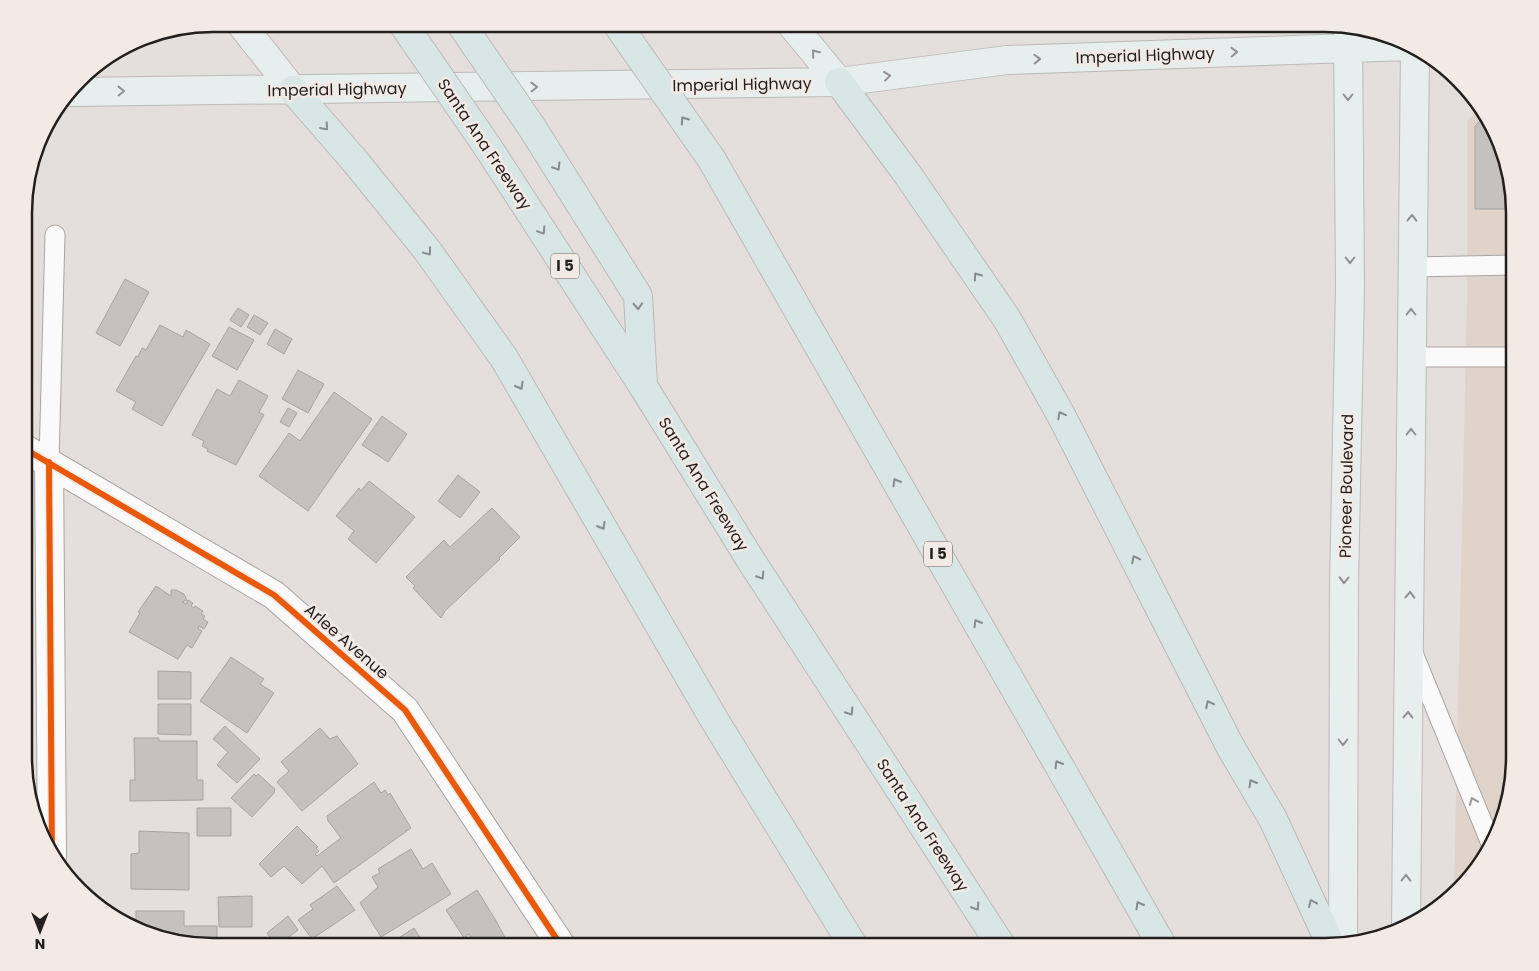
<svg xmlns="http://www.w3.org/2000/svg" width="1539" height="971" font-family="Poppins,sans-serif">
<rect width="100%" height="100%" fill="#e4dedc"/>
<path fill="#e0d3ca" d="M1480,108L1490,119L1515,202V769L1505,818L1483,863L1454,890L1467,301V121Z"/>
<path fill="#c5c1bf" stroke="#a8a4a2" d="M1486,115L1490,119L1515,202V209H1475V126Z
M125,279L149,292L120,346L96,333Z
M238,308L249,315L241,327L230,320Z
M254,315L268,323L260,335L247,327Z
M160,325L183,337L186,330L210,344L162,426L132,409L136,402L116,391L136,356L138,357L142,348L146,350Z
M229,327L254,340L237,370L212,356Z
M275,329L292,339L284,354L267,344Z
M298,370L324,384L308,413L282,399Z
M239,380L268,396L259,412L264,415L236,465L207,451L208,449L202,446L204,441L192,435L217,389L230,396Z
M334,392L372,419L308,511L259,476L289,433L300,441Z
M288,408L297,413L289,427L280,422Z
M382,416L407,434L388,462L362,445Z
M458,475L480,492L460,518L438,501Z
M369,481L415,517L376,563L348,539L354,531L336,516L359,488L361,491Z
M492,508L520,537L499,558L500,559L445,611L441,618L413,588L415,586L406,577L444,540L450,547Z
M156,586L171,596V590H176L184,594L187,600L182,602L186,604L188,600L193,603L191,606L194,608L195,606L203,611L201,614L205,616L203,619L208,622L204,629L199,626L198,628L202,631L192,648L187,645L178,659L129,632L140,613L138,612Z
M231,657L264,679L260,684L274,693L247,733L200,701Z
M158,671L191,672V699H158Z
M158,704H191V735L158,734Z
M225,726L260,759L237,783L217,765L228,752L213,739Z
M320,728L330,739L337,736L358,764L302,811L277,782L289,771L281,762Z
M134,738H159V741H197V780H203V800L130,801V780H135Z
M254,774L256,776L258,774L275,789L274,793L252,817L231,798Z
M374,782L381,793L385,790L388,795L390,793L411,828L334,883L322,866L302,884L284,866L271,877L259,864L297,826L318,847L316,848L319,851L315,854L317,856L341,838L328,821L327,816Z
M197,808H231V836H197Z
M139,831L189,833V890L131,889V854L139,853Z
M411,849L423,869L432,863L451,894L381,937L360,903L378,887L372,877L380,873L378,869Z
M337,886L355,910L312,939L298,920L313,909L310,905Z
M477,890L495,919L510,947H445L458,939L461,943L471,937L469,934L464,938L446,910Z
M252,896V927H219L218,897Z
M136,911H184V926H217V947L153,937L136,929Z
M288,916L298,930L277,946L267,933Z
M414,928L426,947H394L391,943Z"/>
<g fill="none" stroke-linecap="round" stroke-linejoin="round">
<g stroke="#a9a5a3" stroke-width="21">
<path id="service" d="M1412,267L1515,265
M1411,357H1515
M49,462L55,235
M1413,653L1492,846"/>
</g>
<g stroke="#a9a5a3" stroke-width="30">
<path id="minor" d="M25,449L274,595L405,710L562,947
M49,462L52,856"/>
</g>
<g stroke="#bdbab8" stroke-width="30">
<path id="primary" d="M241,24L293,90
M791,24L839,82
M73,92L839,82L1007,60L1409,46
M1406,926L1415,48
M1343,945L1344,585L1350,287L1348,27"/>
</g>
<g stroke="#bdbab8" stroke-width="30">
<path id="motorway" d="M839,82L908,175L1007,319L1061,415L1231,748L1273,819L1332,947
M293,90L354,160L427,250L504,358L715,721L854,947
M531,126L638,296L643,384
M487,146L643,386L750,559L1002,947
M712,160L1163,947"/>
</g>
<use href="#service" stroke="#fbfafa" stroke-width="19"/>
<use href="#minor" stroke="#fbfafa" stroke-width="28"/>
<use href="#primary" stroke="#e7eeee" stroke-width="28"/>
<use href="#motorway" stroke="#d8e6e5" stroke-width="28"/>
<g stroke="#bdbab8" stroke-width="30" stroke-linecap="butt">
<path id="motorway-bridge" d="M403,24L487,146
M461,24L531,126
M617,24L712,160"/>
</g>
<use href="#motorway-bridge" stroke="#d8e6e5" stroke-width="28"/>
<g stroke="#f4eae5" stroke-width="9">
<path id="cycleway" d="M25,449L274,595L405,710L562,947
M49,462L52,856"/>
</g>
<use href="#cycleway" stroke="#e8590c" stroke-width="6"/>
</g>
<defs><path id="oneway-chevron" d="M-2-3.5L2.5 0L-2 3.5" fill="none" stroke-width="1.6" stroke-linecap="round" stroke-linejoin="round" transform="scale(1.25)"/></defs>
<g stroke="#8e9190">
<use href="#oneway-chevron" transform="translate(1234 52) rotate(-2)"/>
<use href="#oneway-chevron" transform="translate(815 53) rotate(-129)"/>
<use href="#oneway-chevron" transform="translate(1037 59) rotate(-2)"/>
<use href="#oneway-chevron" transform="translate(887 76) rotate(-7)"/>
<use href="#oneway-chevron" transform="translate(534 87) rotate(-1)"/>
<use href="#oneway-chevron" transform="translate(121 91) rotate(-1)"/>
<use href="#oneway-chevron" transform="translate(1348 97) rotate(90)"/>
<use href="#oneway-chevron" transform="translate(1412 218) rotate(-89)"/>
<use href="#oneway-chevron" transform="translate(1350 260) rotate(90)"/>
<use href="#oneway-chevron" transform="translate(1411 312) rotate(-90)"/>
<use href="#oneway-chevron" transform="translate(1411 432) rotate(-90)"/>
<use href="#oneway-chevron" transform="translate(1344 580) rotate(91)"/>
<use href="#oneway-chevron" transform="translate(1410 595) rotate(-89)"/>
<use href="#oneway-chevron" transform="translate(1408 715) rotate(-89)"/>
<use href="#oneway-chevron" transform="translate(1343 742) rotate(90)"/>
<use href="#oneway-chevron" transform="translate(1406 878) rotate(-89)"/>
</g>
<g stroke="#868c8b">
<use href="#oneway-chevron" transform="translate(684 120) rotate(-125)"/>
<use href="#oneway-chevron" transform="translate(325 127) rotate(49)"/>
<use href="#oneway-chevron" transform="translate(557 167) rotate(58)"/>
<use href="#oneway-chevron" transform="translate(542 231) rotate(57)"/>
<use href="#oneway-chevron" transform="translate(428 252) rotate(53)"/>
<use href="#oneway-chevron" transform="translate(977 276) rotate(-125)"/>
<use href="#oneway-chevron" transform="translate(638 306) rotate(87)"/>
<use href="#oneway-chevron" transform="translate(520 386) rotate(60)"/>
<use href="#oneway-chevron" transform="translate(1061 415) rotate(-118)"/>
<use href="#oneway-chevron" transform="translate(896 482) rotate(-120)"/>
<use href="#oneway-chevron" transform="translate(602 526) rotate(60)"/>
<use href="#oneway-chevron" transform="translate(1135 559) rotate(-117)"/>
<use href="#oneway-chevron" transform="translate(761 576) rotate(57)"/>
<use href="#oneway-chevron" transform="translate(977 623) rotate(-120)"/>
<use href="#oneway-chevron" transform="translate(1209 704) rotate(-117)"/>
<use href="#oneway-chevron" transform="translate(850 712) rotate(57)"/>
<use href="#oneway-chevron" transform="translate(1058 764) rotate(-120)"/>
<use href="#oneway-chevron" transform="translate(1252 783) rotate(-120)"/>
<use href="#oneway-chevron" transform="translate(1312 903) rotate(-115)"/>
<use href="#oneway-chevron" transform="translate(1139 905) rotate(-120)"/>
<use href="#oneway-chevron" transform="translate(976 907) rotate(57)"/>
</g>
<use stroke="#999797" href="#oneway-chevron" transform="translate(1473 801) rotate(-112)"/>
<g text-anchor="middle" stroke-width="5" stroke-linejoin="round" paint-order="stroke">
<g fill="#f4eae5" stroke="#615c59" stroke-width="1">
<rect x="551" y="253.5" width="28" height="25" rx="4"/>
<rect x="924" y="541.5" width="28" height="25" rx="4"/>
</g>
<g font-size="15" font-weight="bold" fill="#221f1d">
<text x="565" y="271">I 5</text>
<text x="938" y="559">I 5</text>
</g>
<g font-size="16" fill="#221f1d" stroke="#f4eae5">
<text transform="translate(1145 55) rotate(-2)" y="6">Imperial Highway</text>
<text transform="translate(742 84) rotate(-1)" y="6">Imperial Highway</text>
<text transform="translate(337 89) rotate(-1)" y="6">Imperial Highway</text>
<text transform="translate(485 144) rotate(56)" y="6">Santa Ana Freeway</text>
<text transform="translate(704 484) rotate(58)" y="6">Santa Ana Freeway</text>
<text transform="translate(1346 486) rotate(-89)" y="6">Pioneer Boulevard</text>
<text transform="translate(347 641) rotate(41)" y="6">Arlee Avenue</text>
<text transform="translate(923 825) rotate(57)" y="6">Santa Ana Freeway</text>
</g>
</g>
<path d="M0 0H1539V971H0ZM213 32H1325A181 181 0 0 1 1506 213V757A181 181 0 0 1 1325 938H213A181 181 0 0 1 32 757V213A181 181 0 0 1 213 32Z" fill="#f4eae5" fill-rule="evenodd"/>
<path fill="none" stroke="#221f1d" stroke-width="2.5" d="M213 32H1325A181 181 0 0 1 1506 213V757A181 181 0 0 1 1325 938H213A181 181 0 0 1 32 757V213A181 181 0 0 1 213 32Z"/>
<g transform="translate(40 931) rotate(180)" stroke="#f4eae5" stroke-width="4" paint-order="stroke">
<path d="M0-4L9 19L0 12L-9 19Z" fill="#221f1d"/>
<text y="-8" font-size="14" font-weight="bold" text-anchor="middle" fill="#221f1d">N</text>
</g>
</svg>
